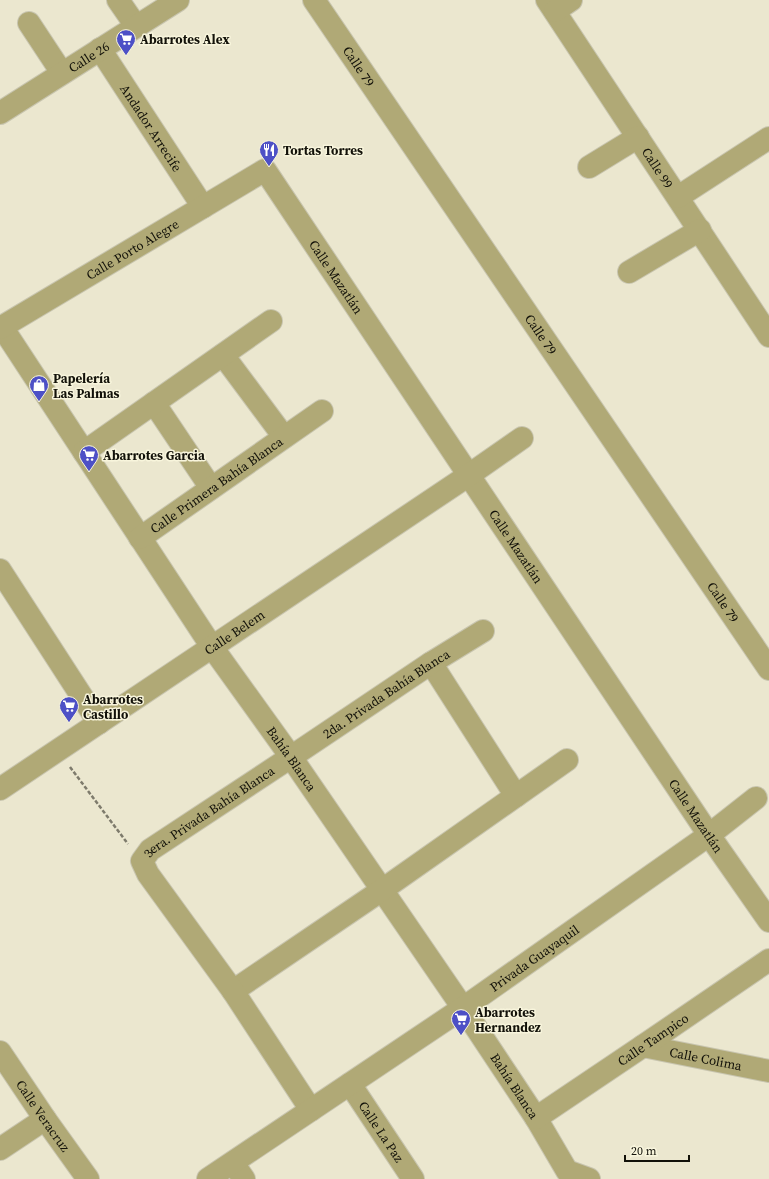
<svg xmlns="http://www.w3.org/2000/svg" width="769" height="1179" font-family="'Source Serif 4',serif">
<rect width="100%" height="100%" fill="#ebe7cf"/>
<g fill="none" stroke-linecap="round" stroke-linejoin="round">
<g stroke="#c8c5af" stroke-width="24">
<g id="minor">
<path d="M118,0L136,26"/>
<path id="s1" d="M314,0L769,669"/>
<path id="s2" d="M547,0L769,336"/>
<path d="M555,11L571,0"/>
<path d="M29,23L62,73"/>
<path id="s3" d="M100,49L203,207"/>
<path id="s4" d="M0,113L178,0"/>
<path d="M589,167L638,137"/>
<path d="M678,197L769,138"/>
<path d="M629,272L700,230"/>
<path id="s5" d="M2,327L212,647L291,757L463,1008L536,1118L567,1171L589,1179"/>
<path id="s6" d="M0,328L265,170L709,835L769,921"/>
<path d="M223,355L284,437"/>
<path d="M154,403L211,488"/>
<path d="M84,452L271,321"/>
<path id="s7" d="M140,538L322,411"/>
<path d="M0,570L99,723"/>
<path d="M431,663L516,796"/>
<path id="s8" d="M0,789L469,475L522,438"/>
<path d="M233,991L382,890L567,760"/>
<path id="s9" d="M643,1046L769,1071"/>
<path id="s10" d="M0,1052L45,1119L88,1179"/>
<path id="s11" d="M350,1084L413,1179"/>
<path id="s12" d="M311,1110L233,991L148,874L142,861L150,850L291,757L431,663L483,631"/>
<path id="s13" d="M536,1118L643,1046L769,960"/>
<path d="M0,1149L45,1119"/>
<path d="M233,1163L244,1179"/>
<path id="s14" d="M208,1179L463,1008L709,835L756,798"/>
</g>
</g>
<path stroke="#7e7b6c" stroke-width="2.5" stroke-dasharray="4 2" stroke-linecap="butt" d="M70,767L128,844"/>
<use href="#minor" stroke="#b0a976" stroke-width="22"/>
</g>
<defs>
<g id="supermarket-pin" transform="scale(1)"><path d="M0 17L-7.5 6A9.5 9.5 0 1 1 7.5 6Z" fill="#4d50c6" stroke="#f8f5dc"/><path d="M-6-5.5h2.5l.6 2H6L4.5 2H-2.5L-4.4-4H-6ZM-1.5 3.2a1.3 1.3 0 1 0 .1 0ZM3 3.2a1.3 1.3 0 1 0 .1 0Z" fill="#fff"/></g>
<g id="restaurant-pin" transform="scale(1)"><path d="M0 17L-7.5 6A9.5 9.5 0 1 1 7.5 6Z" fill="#4d50c6" stroke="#f8f5dc"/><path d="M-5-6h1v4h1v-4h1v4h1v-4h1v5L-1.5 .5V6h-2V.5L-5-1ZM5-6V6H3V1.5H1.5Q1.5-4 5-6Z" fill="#fff"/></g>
<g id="shop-pin" transform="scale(1)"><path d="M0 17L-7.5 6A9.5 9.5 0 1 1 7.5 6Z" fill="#4d50c6" stroke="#f8f5dc"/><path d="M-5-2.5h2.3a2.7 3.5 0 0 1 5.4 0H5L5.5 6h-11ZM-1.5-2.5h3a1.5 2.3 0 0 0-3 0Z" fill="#fff"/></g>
</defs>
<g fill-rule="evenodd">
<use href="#supermarket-pin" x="126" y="39"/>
<use href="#restaurant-pin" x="269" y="150"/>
<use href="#shop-pin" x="39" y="385"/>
<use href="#supermarket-pin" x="89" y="455"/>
<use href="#supermarket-pin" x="69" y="706"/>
<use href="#supermarket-pin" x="461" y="1019"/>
</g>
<g text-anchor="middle" stroke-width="3" stroke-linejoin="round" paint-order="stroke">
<g font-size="13" font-weight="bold" fill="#121109" stroke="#f8f5dc" text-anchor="start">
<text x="140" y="44">Abarrotes Alex</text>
<text x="283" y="155">Tortas Torres</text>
<text x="53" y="383">Papelería<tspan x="53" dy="15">Las Palmas</tspan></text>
<text x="103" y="460">Abarrotes Garcia</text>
<text x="83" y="704">Abarrotes<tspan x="83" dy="15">Castillo</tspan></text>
<text x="475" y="1017">Abarrotes<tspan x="475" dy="15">Hernandez</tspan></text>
</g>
<g font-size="13" fill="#121109" stroke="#f8f5dc">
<text dy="5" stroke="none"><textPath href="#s4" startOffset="105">Calle 26</textPath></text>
<text dy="5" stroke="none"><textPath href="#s1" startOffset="80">Calle 79</textPath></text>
<text dy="5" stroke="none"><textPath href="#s3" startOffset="94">Andador Arrecife</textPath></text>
<text dy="5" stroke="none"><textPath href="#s2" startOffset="201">Calle 99</textPath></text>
<text dy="5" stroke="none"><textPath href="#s6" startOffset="154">Calle Porto Alegre</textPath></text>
<text dy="5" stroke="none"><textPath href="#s6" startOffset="437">Calle Mazatlán</textPath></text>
<text dy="5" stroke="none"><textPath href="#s1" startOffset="404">Calle 79</textPath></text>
<text dy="5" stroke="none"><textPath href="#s7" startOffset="93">Calle Primera Bahía Blanca</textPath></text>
<text dy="5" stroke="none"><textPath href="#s6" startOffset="761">Calle Mazatlán</textPath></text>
<text dy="5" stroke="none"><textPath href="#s1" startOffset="728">Calle 79</textPath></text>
<text dy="5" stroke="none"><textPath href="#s8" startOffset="282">Calle Belem</textPath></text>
<text dy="5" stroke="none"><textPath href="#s12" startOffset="598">2da. Privada Bahía Blanca</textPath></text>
<text dy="5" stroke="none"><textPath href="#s5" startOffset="520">Bahía Blanca</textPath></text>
<text dy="5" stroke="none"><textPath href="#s12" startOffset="385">3era. Privada Bahía Blanca</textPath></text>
<text dy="5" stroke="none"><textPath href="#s6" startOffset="1085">Calle Mazatlán</textPath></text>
<text dy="5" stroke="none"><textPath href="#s14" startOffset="394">Privada Guayaquil</textPath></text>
<text dy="5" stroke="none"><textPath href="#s13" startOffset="141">Calle Tampico</textPath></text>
<text dy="5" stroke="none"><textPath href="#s9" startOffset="64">Calle Colima</textPath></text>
<text dy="5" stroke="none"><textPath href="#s5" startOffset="916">Bahía Blanca</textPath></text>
<text dy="5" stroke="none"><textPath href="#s10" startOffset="77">Calle Veracruz</textPath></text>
<text dy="5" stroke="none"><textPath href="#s11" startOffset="57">Calle La Paz</textPath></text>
</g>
</g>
<path d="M625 1155v6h64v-6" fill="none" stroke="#121109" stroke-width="2"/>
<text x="631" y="1155" font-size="12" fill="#121109" stroke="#f8f5dc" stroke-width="3" paint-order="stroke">20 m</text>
</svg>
